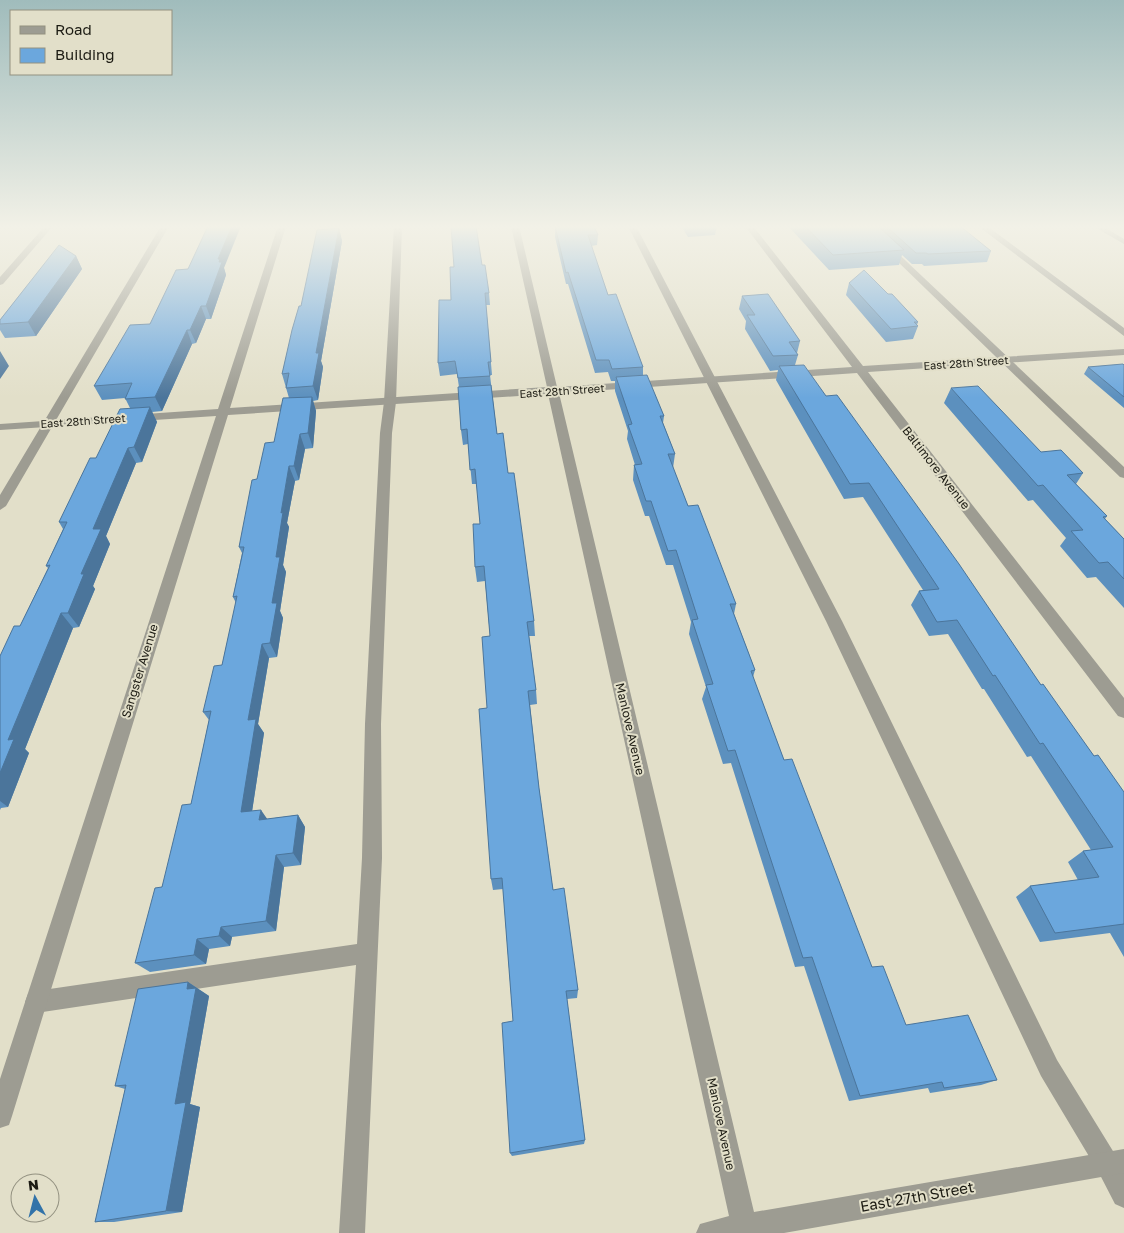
<svg xmlns="http://www.w3.org/2000/svg" width="1124" height="1233" font-family="'Golos Text',sans-serif">
<rect width="100%" height="100%" fill="#e2dfc9"/>
<g fill="none" stroke-linecap="round" stroke-linejoin="round">
<path fill="#9d9c92" fill-rule="evenodd" d="M161,226H169L6,506L0,510V495Z
M394,226H402L396,402L392,433L381,724L382,858L365,1233H339L356,965L36,1013L28,1010L25,1002L28,994L36,991L357,944L362,858L365,724L380,433L384,402Z
M628,226H636L842,621L1057,1060L1124,1169V1208L1115,1204L1099,1173L1041,1076L826,621Z
M861,226H869L1124,467V478L1120,477Z
M1093,226H1102L1124,239V244Z"/>
<path fill="#9d9c92" fill-rule="evenodd" d="M45,226H53L3,284L0,285V277Z
M278,226H286L230,408L547,387L511,226H519L557,387L852,367L745,226H753L863,366L1124,349V355L868,372L1124,698V718L1118,716L857,373L559,393L754,1212L1124,1149V1173L784,1233H696L700,1224L729,1216L548,394L228,415L12,1116L9,1125L0,1128V1079L216,416L0,430V424L218,409Z
M978,226H987L1124,328V336Z"/>
</g>
<path fill="#5c90be" d="M555,226L598,235L597,245L591,246L608,295L643,367V375L664,416L663,423L675,454L673,468L688,506L736,604L734,614L755,670L753,677L784,760L872,967L906,1025L997,1080L981,1085L930,1093L928,1088L849,1101L804,966L795,967L731,763L723,764L702,699L706,687L689,634L691,622L673,565H666L649,516H645L633,480L634,465H635L627,439L628,431L615,391V381H611L608,372L595,373L568,284H566L555,237Z
M681,226H717L715,235L688,237Z
M788,226H960L991,251L987,262L924,266L922,264H912L902,255L899,265L829,270Z
M339,228L342,241L321,361L323,367L318,400L313,401L316,411L313,448L305,449L299,480L295,481L287,523L289,527L283,565L286,572L280,611L283,618L277,657L269,658L258,724L264,733L252,811L267,819L298,815L305,827L301,865L284,867L276,931L232,937L230,946L209,949L206,964L150,972L135,963L191,804L209,720L203,712L222,665L236,603L233,597L242,553L239,547L257,479L274,442L289,398L282,374L301,306Z
M76,256L82,269L36,336L5,338L0,330V320L26,287Z
M482,265L489,293L490,305H486L492,375H490L497,434L508,473L534,621L535,636H529L536,690L537,704L530,705L539,788L553,890L578,990L577,998L567,999L585,1140L584,1144L512,1156L510,1153L513,1021L503,889L493,890L491,879L487,708L490,636L485,581L477,582L475,567L480,524L477,484H472L468,444L463,445L461,430L459,387L457,374L440,376L438,363L451,300Z
M224,268L226,275L211,319H206L196,343L192,344L162,411L152,412L157,422L142,462L136,463L106,536L110,544L93,586L95,589L79,627L73,628L25,749L29,753L8,807L1,808L0,810V656L20,626L48,568L46,566L63,529L59,522L96,458L130,408L125,398L102,400L94,386L150,324Z
M849,283L888,294L918,322L917,325L918,326L913,339L886,342L846,295Z
M742,296L800,341L797,353L798,355L795,365L826,396L1094,756L1124,792V957L1110,933L1040,942L1016,897L1030,886L1078,880L1068,862L1083,851L1091,850L1031,756L1027,757L984,689H982L948,634L929,636L911,605L919,591L923,590L863,497L844,499L776,380L778,370L770,371L745,329L746,321L739,309Z
M1124,365V408L1084,374L1088,367Z
M951,388L1041,452L1083,473L1076,484L1107,516L1105,519L1124,539V608L1096,577L1087,578L1060,546L1066,538L1033,500L1028,501L944,403Z
M188,982L209,996L190,1104L200,1107L182,1212L114,1222H95L125,1089L115,1086Z"/>
<path fill="#4b759b" d="M232,226H241L224,268L226,275L211,319L206,306L218,259Z
M339,228L342,241L321,361L323,367L318,400L313,386L316,353Z
M76,256L82,269L36,336L28,322Z
M201,306L206,319L196,343L190,330Z
M187,330L192,344L162,411L155,397Z
M0,351L9,366L0,379Z
M312,397L316,411L313,448L308,433Z
M150,407L157,422L142,462L134,447Z
M300,434L305,449L299,480L294,466Z
M128,448L136,463L106,536L110,544L93,586L95,589L79,627L68,613L81,574L93,529Z
M289,466L295,481L287,523L289,527L283,565L286,572L280,611L283,618L277,657L270,643L272,603L276,557L281,513Z
M61,613L73,628L25,749L29,753L8,807L0,801V773L8,740Z
M262,644L269,658L258,724L264,733L250,825L241,812L248,720Z
M261,810L270,823L259,820Z
M298,815L305,827L301,865L293,853Z
M276,855L284,867L276,931L266,921Z
M221,927L232,937L230,946L219,936Z
M197,939L209,949L206,964L194,955Z
M188,982L209,996L190,1104L200,1107L182,1212L166,1211L175,1104L187,989Z"/>
<path fill="#6ba7dd" stroke="#4b759b" d="M208,226H232L218,259H220L219,262H222L206,306H201L190,330H187L155,397L125,399L132,383L94,386L130,325L150,324L176,270L188,269Z
M451,226H476L482,265H485L489,293H485L491,362H488L490,376L458,378L455,361L438,363L439,300H451L450,267H454Z
M555,226H594L598,235H588L608,295L616,294L643,367L612,369L609,360H596L568,272L566,273Z
M805,226H878L904,250L833,255Z
M886,226H960L991,251L928,254L926,253H916Z
M339,228L316,353H319L313,386L286,388L289,373L282,374L292,330L299,306H301L317,230Z
M59,245L76,256L28,322L0,324V320Z
M864,270L888,294H892L918,322H914L918,326L891,329L849,283Z
M768,294L800,341L789,342L798,355L773,356L747,315H755L742,296Z
M1123,364L1124,365V397L1088,367Z
M804,365L826,396L837,395L959,564L1041,685L1043,684L1094,756L1098,755L1124,792V924L1055,933L1030,886L1099,877L1083,851L1113,847L1043,743L1040,744L995,675L993,676L957,620L937,622L919,591L939,589L869,483L850,484L779,366Z
M647,375L664,416H660L675,454H668L688,506L698,505L736,604H730L755,670L751,671L784,760L792,759L872,967L883,966L906,1025L968,1015L997,1080L944,1088L942,1082L860,1096L812,957L803,958L735,750L728,751L706,685L713,684L692,620L698,619L676,550L668,551L651,501H646L634,465L642,464L628,425L632,424L616,377Z
M491,385L497,434L503,433L508,473H514L534,621L527,622L536,690L528,691L539,788L553,890L564,888L578,990L566,991L585,1140L510,1153L502,1023L513,1021L502,878L491,879L479,709L487,708L482,637L490,636L484,566L475,567L473,524H480L475,469L470,470L467,429L461,430L458,387Z
M978,386L1041,452L1061,450L1083,473L1067,475L1107,516L1103,517L1124,539V579L1108,562L1099,563L1071,531L1083,530L1043,485L1038,486L951,388Z
M312,397L308,433L300,434L294,466H289L281,513L283,512L276,557H280L272,603H277L270,643L262,644L248,720L256,719L241,812L261,810L259,820L298,815L293,853L276,855L266,921L221,927L219,936L197,939L194,955L135,963L155,888L162,887L182,805L191,804L211,711L203,712L214,666L222,665L237,596L233,597L244,547H239L252,480L257,479L265,443L274,442L283,398Z
M150,407L134,447L128,448L93,529H101L81,574H84L68,613H61L8,740L14,739L0,773V656L14,626H20L50,565L46,566L67,522H59L90,458H96L120,409Z
M188,982L187,989L196,988L175,1104L186,1102L166,1211L95,1222L126,1085L115,1086L138,989Z"/>
<linearGradient id="sky" x2="0" y2="1"><stop stop-color="#a0bcbc"/><stop offset="0.57" stop-color="#f2f1e7"/><stop offset="1" stop-color="#f2f1e7" stop-opacity="0"/></linearGradient>
<rect width="1124" height="398" fill="url(#sky)"/>
<g text-anchor="middle" stroke-width="4" stroke-linejoin="round" paint-order="stroke">
<g font-size="11" fill="#1c1b13" stroke="#e2dfc9">
<text transform="translate(966 363) rotate(-4)" y="4">East 28th Street</text>
<text transform="translate(562 391) rotate(-4)" y="4">East 28th Street</text>
<text transform="translate(83 421) rotate(-4)" y="4">East 28th Street</text>
</g>
<g font-size="12" fill="#1c1b13" stroke="#e2dfc9">
<text transform="translate(936 468) rotate(52)" y="4">Baltimore Avenue</text>
<text transform="translate(140 671) rotate(-73)" y="4">Sangster Avenue</text>
<text transform="translate(630 729) rotate(77)" y="4">Manlove Avenue</text>
<text transform="translate(721 1124) rotate(78)" y="4">Manlove Avenue</text>
</g>
<g font-size="15" fill="#1c1b13" stroke="#e2dfc9">
<text transform="translate(917 1197) rotate(-10)" y="5">East 27th Street</text>
</g>
</g>
<rect x="10" y="10" width="162" height="65" fill="#e2dfc9" stroke="#939180"/>
<rect x="20" y="26" width="25" height="8" fill="#9d9c92" stroke="#939180"/>
<text x="55" y="35" font-size="15" fill="#1c1b13">Road</text>
<rect x="20" y="48" width="25" height="15" fill="#6ba7dd" stroke="#939180"/>
<text x="55" y="60" font-size="15" fill="#1c1b13">Building</text>
<g transform="translate(35 1198) rotate(353)"><circle r="24" fill="#e2dfc9" stroke="#939180"/>
<path d="M0-4L9 19L0 12L-9 19Z" fill="#3273a9"/>
<text y="-8" font-size="14" font-weight="bold" text-anchor="middle" fill="#1c1b13">N</text>
</g>
</svg>
